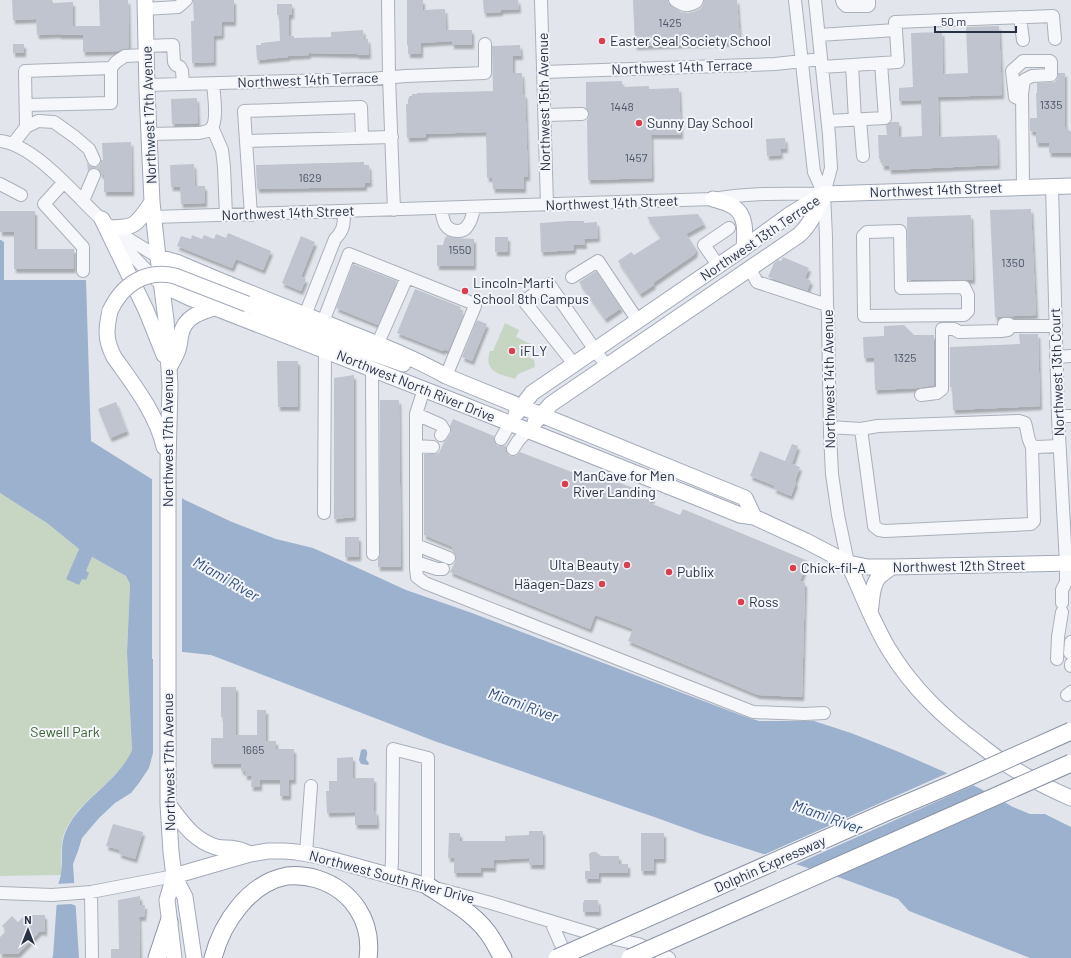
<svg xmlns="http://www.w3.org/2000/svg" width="1071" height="958" font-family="Barlow,sans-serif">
<defs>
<filter id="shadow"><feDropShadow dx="2" dy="4" stdDeviation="1" flood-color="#0004"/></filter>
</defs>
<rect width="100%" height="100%" fill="#e2e6ec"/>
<path fill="#c7d6c3" d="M505,323L519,330L516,337L533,345L528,357L534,360L535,367L518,374L515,379C500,374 483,372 490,351H493Z
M0,493L47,523L79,549L66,579L86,571L92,557L126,576L130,584L127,653L132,750C129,756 127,761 123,766C119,771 114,775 110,780C93,796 72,812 64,834C60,846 62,862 61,875L0,876Z"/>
<path fill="#9bb1ce" d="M0,240H1L4,242V280H86L91,441L185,500L232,522L276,539L313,548L347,563L406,590L472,613L743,716L759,721H814L851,733L899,752L956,777L981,789L1013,807L1030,814H1045L1071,827V958H1030L909,911L898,899L838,877L785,861L704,835L657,818L437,742L211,655L183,652L153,653V753L149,768L139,783L131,793L115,803L99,818L82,838L78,851L73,864L79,958H52L53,956L58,885C59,881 61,877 61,873C64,853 58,843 70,823C87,795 119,780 132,750L127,653L130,584L126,576L92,557L86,571L89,573L86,580L82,579L79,585L66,579L79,549L47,523L0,493Z
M364,749C369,750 367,755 366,759L368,762L369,763L368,765L361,764L359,760L361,750Z"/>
<path fill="#e2e6ec" d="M152,477L182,496V654L155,655V659H152Z
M950,772L976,784L792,866L761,856Z
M76,883L77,906L71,904L54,905L56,884Z"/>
<path fill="#bfc4cf" filter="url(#shadow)" d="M12,0H52L53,3L73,2V26H100L99,0H128L129,48L124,49L119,51L83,52V35H59V34L37,35L36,19L13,20Z
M193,0H234V22H222V35L214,36V62L192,63L191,21H194Z
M407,0H423V10L445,9L446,30H472V45H452V41L421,43V54H408V45H407Z
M483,0H518L519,9L501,10V12L484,13Z
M633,0H668V3L674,8L681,12L688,13L693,12L700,9L703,5L704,0H737L740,42L635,46Z
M277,4H292V15H289V36H294V38L331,37V32L363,30L364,39H368L369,55H357V54L309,53V55L288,56V57L257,60L256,45H261V43L280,41L279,15H277Z
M999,26L1002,95L938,97L939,137L997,135L998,165L889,170V166H882V159H879L878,135H887L886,125L891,122H899V137L922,136L921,100L899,101V88L913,87L911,33L942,32L943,74L968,73L966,27Z
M13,44H24V53H13Z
M520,45L521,56H513V73H522L523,94H525L528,177H524V189H493L492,178H487L486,132L426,134V137L407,138L406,104H408V99L409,98V96H412V94H417V93L493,91L492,46Z
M1058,73H1065V127H1068V132H1071V153H1049V143H1036V132L1030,131V118H1037L1036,93H1037V83L1055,82L1058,78Z
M622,81V87L649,86V89L679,88L681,135H651L652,178L588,180L587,120L589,117V113L586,108V82Z
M197,98L198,123L172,124L171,99Z
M785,138L786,149H780L781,155L767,156L766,139Z
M131,142L132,192H104V175H101L100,171L97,168H93L90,169L88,171L87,163L90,166L93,167H97L100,165L101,160H103L102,143Z
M364,162V165H369L370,183H365V187L257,189L256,165Z
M194,164L195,186H205V203L181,204L180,187H171L170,165Z
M1031,209L1036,315L995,317L990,210Z
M0,211H35V249H74V269H14V232H0Z
M698,214L704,224L686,234L696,249L695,254L653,283L654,285L640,294L618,261L631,252L634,255L661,238L647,217Z
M971,215L973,280H908L907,217Z
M568,221H584V223L597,222L598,238L584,239L585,245H574V250L541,252L540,223Z
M228,233L271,251L263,270L236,259L232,268L177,246L181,236L191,239L192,235L202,239L204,235L214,239L216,234L226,238Z
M301,236L315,242L301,277L306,279L301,291L282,283Z
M447,236L457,238L474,239V266H437V245H443L445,238Z
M495,237H508V252H495Z
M783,257L809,268L805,278L811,281L807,291L768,277L774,263L778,260L781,261Z
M353,264L397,281L378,325L336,308Z
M596,271L621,308L605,319L579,282Z
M415,289L461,307L459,312L464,314L448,351L444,349L443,351L397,333Z
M477,320L487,324L472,361L462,357Z
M904,325L914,335H934V385L918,388L875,390L874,358H864L863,337L884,336V326Z
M1019,334H1038L1040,406L953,410L952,387H950V347L1020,344Z
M277,361H298V407H278Z
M354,375V517L334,519V378Z
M380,400H399L401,567H378V560L380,554Z
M116,402L127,431L110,438L98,409Z
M453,419L494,436V439L495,443L498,446H506V452L509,456H516L520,452L595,481L598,474L653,496L650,503L680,515L683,509L808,561L800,581L805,583L802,697L758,695L628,641L633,629L595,615L590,629L450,572L456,560V557L455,554L452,551L453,547L424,535V454H433L439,453L444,442L447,439L451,433V430L450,426Z
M792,444L798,446L792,464L800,467L795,481L796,483L791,496L774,489L775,486L750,476L760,451L785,461Z
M345,537H359V557H345Z
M221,687H236V735H257V710H266V741H276V749H294V780H289V796H280V780H260V787H251L252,776H245V771H241V764H211V738H223V717H221Z
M353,757V778H374V811H376L377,825H355V812L327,813L326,791H329V781H337V758Z
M113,824L143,832L135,859L119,854L120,850L106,846Z
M529,831H543V865H529V858L494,860V868H481V873H454V858H448L449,833H460V841H505V836L529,835Z
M641,833H664V859H654V871H641Z
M592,852H596L601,856H619V864H628V873H599V879H585V871H590L589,854Z
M140,896V905H145L144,917H139L140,958H111V949H119L118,900Z
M584,900H598L599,912H583V902H584Z
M25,915H45V932L40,931L18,954H0V937L6,931L2,926L12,916L18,922Z"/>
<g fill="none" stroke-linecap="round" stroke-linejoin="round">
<g stroke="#aab0ba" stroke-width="14">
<path id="minor" d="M388,0L389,77L394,210
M541,0L547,205
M675,0C683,6 688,7 696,2L697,0
M795,0L814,172L824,194
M815,0L829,135L831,168L824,194L826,237L827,305L828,315L830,434L832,474L838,515L848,563
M842,0L843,3L846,6H868L869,5V0
M145,9L178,7L186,0
M1020,17L1023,40
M896,30L895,22L1053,16L1055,39
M819,35L896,30L898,62L822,67
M146,46L173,45L174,62L176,65L180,67L182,71L183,84
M852,65L855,120
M543,72L775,64L821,59
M147,85L370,79L406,76L485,73V44
M1022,100L1015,97L1012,71L1023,61H1050L1051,62V75L1032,76L1024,80L1022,94L1023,187
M26,105L111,103V68L116,62L125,56L146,55
M545,115L582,114
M860,119L863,156
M828,121L885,118L881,63
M26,127L25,71L111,68
M212,127L222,150L224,167L226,215
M149,134L199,133C203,132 207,132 211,129C218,122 214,94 213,84
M0,141C35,145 75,195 101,219C118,234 139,245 158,257
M246,141L244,111L361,107L362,138
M13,144L26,127L38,121L54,122L75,137L89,149L94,160
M64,182L44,204L83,247V271
M0,184L21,195
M1052,186L1058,416L1066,563V582L1062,590V603
M83,201L94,175
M441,208C443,220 444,231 458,231C462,231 466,229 468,225C472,220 473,213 474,207
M251,215L246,141L392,137
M153,217L713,199C750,192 787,194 824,194
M900,231L901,288L964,287L968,295V311L964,315L864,316L863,236L867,232Z
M113,233L129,252L157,281
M718,265L704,245L729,228
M750,269L757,282L827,305
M572,277L598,261L638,321
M305,315L335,239C344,230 344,224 344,211
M323,322L349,254L472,303
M1004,324H1009L1011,326H1056
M378,343L407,277
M1056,357L1071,356
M574,364L524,301L549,284L607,367
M372,369L373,554
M446,376L475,306
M424,389L416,414V568L417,577L425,583L753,712L804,714L824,713
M921,395L937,393L942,389V329H954L959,332L1001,331L1008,330L1011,326
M416,414L441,425L444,430L441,435
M1058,416H1071
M830,427L861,429L878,426L1019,421L1025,423C1028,431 1027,440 1032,446L1037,447L1059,446
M861,429L874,526L879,530L885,531L1031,524L1034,521L1032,446
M501,439L510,423
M416,446L433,447
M513,449L518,441L528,430
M324,513L325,350
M416,545L449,558
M416,562L437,569H443
M1070,653L1071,642
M1057,659L1058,637L1062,612
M1071,664V666
M1067,695L1071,692
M306,853L311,786
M391,876L392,861L393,749L428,758V886L491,903L596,935L638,944L654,950L669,958
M91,892L92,958
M0,893L52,895L91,892L174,876
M551,922L567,958"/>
</g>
<g stroke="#a1a9b8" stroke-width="17">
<path id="major" d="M145,0L147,91L152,202L158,257L166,320L170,386L168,463V804L171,852L174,876L185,897L194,958
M713,199C720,201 728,203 734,207C747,216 745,234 744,248
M102,219L146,310L164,355
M112,228C118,227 126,228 132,225C139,222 147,209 152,202
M158,257L179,263C227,284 275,303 323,322C365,339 407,354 446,376L745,498L754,517
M162,285L190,298L464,405L693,496L740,515L754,517L806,541L848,563L868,567H892L1071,563
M247,304L347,344L403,364
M110,311C106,329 105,340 114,357C133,384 157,414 164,447
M170,366C173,360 178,353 179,346C180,342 180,338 181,334C185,316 201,312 217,307
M516,414L532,393L744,248L789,215L824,194L1071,186
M535,422L551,404L799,235C811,224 817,209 824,194
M848,563C861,591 872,621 888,648C912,688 943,717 979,744C989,752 999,760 1009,766C1029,778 1050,789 1071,798
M870,613C872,602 871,585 879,577C883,573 888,570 892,567
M168,804C182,822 193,840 216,847C223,849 229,847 235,849C240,849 245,852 250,854
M174,876L250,854L268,851H285L296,852L319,856L428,886
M174,876L167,900L174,958"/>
</g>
<g stroke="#8992a4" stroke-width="19">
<path id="highway" d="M428,886C451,901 478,915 492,939C496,945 499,952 503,958
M157,958L169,922
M213,958C222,923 249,883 287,876C297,875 307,876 317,879C352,890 373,921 368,958"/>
</g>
<use href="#minor" stroke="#f6f7fa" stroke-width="12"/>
<use href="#major" stroke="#fff" stroke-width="15"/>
<use href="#highway" stroke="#fff" stroke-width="17"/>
<g stroke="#a1a9b8" stroke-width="17" stroke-linecap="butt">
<path id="major-bridge" d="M110,311C122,285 145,269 175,276L247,304"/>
</g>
<g stroke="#8992a4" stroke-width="19" stroke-linecap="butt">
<path id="highway-bridge" d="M557,958L884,813L950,785L1071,731
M630,958L1071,763"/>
</g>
<use href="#major-bridge" stroke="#fff" stroke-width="15"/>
<use href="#highway-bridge" stroke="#fff" stroke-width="17"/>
</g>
<g fill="#d93f4e" stroke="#f3f5f9" stroke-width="1.5">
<circle cx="602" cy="41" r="4"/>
<circle cx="639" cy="123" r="4"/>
<circle cx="465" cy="291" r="4"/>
<circle cx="512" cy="351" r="4"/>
<circle cx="565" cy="484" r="4"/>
<circle cx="627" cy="565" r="4"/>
<circle cx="793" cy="568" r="4"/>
<circle cx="669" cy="572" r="4"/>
<circle cx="602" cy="584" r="4"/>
<circle cx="741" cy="602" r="4"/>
</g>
<g text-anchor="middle" stroke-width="4" stroke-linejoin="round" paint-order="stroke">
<g font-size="12" fill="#4e5668">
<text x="670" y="27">1425</text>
<text x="1051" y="109">1335</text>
<text x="622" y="111">1448</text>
<text x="636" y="162">1457</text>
<text x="310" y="182">1629</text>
<text x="460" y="254">1550</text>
<text x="1013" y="267">1350</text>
<text x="905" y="362">1325</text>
<text x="253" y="754">1665</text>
</g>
<g font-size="14" fill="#293245" stroke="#f3f5f9" text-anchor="start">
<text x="610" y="46">Easter Seal Society School</text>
<text x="647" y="128">Sunny Day School</text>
<text x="473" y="288">Lincoln-Marti<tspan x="473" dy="16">School 8th Campus</tspan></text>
<text x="520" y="356">iFLY</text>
<text x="573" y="481">ManCave for Men<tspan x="573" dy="16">River Landing</tspan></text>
<text x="619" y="570" text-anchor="end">Ulta Beauty</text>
<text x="801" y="573">Chick-fil-A</text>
<text x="677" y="577">Publix</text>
<text x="594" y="589" text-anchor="end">Häagen-Dazs</text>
<text x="749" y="607">Ross</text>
</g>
<g font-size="14" fill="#293245" stroke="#f3f5f9">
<text transform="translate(682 67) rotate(-2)" y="5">Northwest 14th Terrace</text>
<text transform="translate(308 80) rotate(-2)" y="5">Northwest 14th Terrace</text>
<text transform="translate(544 102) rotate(-91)" y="5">Northwest 15th Avenue</text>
<text transform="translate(149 115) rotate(-92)" y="5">Northwest 17th Avenue</text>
<text transform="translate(936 190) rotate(-2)" y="5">Northwest 14th Street</text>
<text transform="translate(612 203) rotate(-2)" y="5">Northwest 14th Street</text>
<text transform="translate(288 213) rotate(-2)" y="5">Northwest 14th Street</text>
<text transform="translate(760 238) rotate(-34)" y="5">Northwest 13th Terrace</text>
<text transform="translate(1057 372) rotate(-92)" y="5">Northwest 13th Court</text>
<text transform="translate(829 379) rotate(-91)" y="5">Northwest 14th Avenue</text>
<text transform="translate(416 386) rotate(22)" y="5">Northwest North River Drive</text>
<text transform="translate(168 438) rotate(-90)" y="5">Northwest 17th Avenue</text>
<text transform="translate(959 566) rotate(-1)" y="5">Northwest 12th Street</text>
<text transform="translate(169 762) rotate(-91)" y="5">Northwest 17th Avenue</text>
<text transform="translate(770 864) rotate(-24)" y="5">Dolphin Expressway</text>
<text transform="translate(392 877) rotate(15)" y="5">Northwest South River Drive</text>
</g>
<g font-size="14" fill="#3b6235" stroke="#f3f5f9">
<text x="65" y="737">Sewell Park</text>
</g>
<g font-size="15" font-style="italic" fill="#2f4e7d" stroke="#f3f5f9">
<text transform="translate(226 579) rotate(30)" y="5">Miami River</text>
<text transform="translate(523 705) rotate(20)" y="5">Miami River</text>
<text transform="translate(827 817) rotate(20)" y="5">Miami River</text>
</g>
</g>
<g transform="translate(28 930)" stroke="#f3f5f9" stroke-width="3" paint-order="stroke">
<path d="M0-3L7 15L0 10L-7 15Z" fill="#293245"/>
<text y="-6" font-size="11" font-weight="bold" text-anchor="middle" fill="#293245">N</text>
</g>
<path d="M935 26v6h81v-6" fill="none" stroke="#293245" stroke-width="2"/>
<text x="941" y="26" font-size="12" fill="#293245" stroke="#f3f5f9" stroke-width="3" paint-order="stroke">50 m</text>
</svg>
